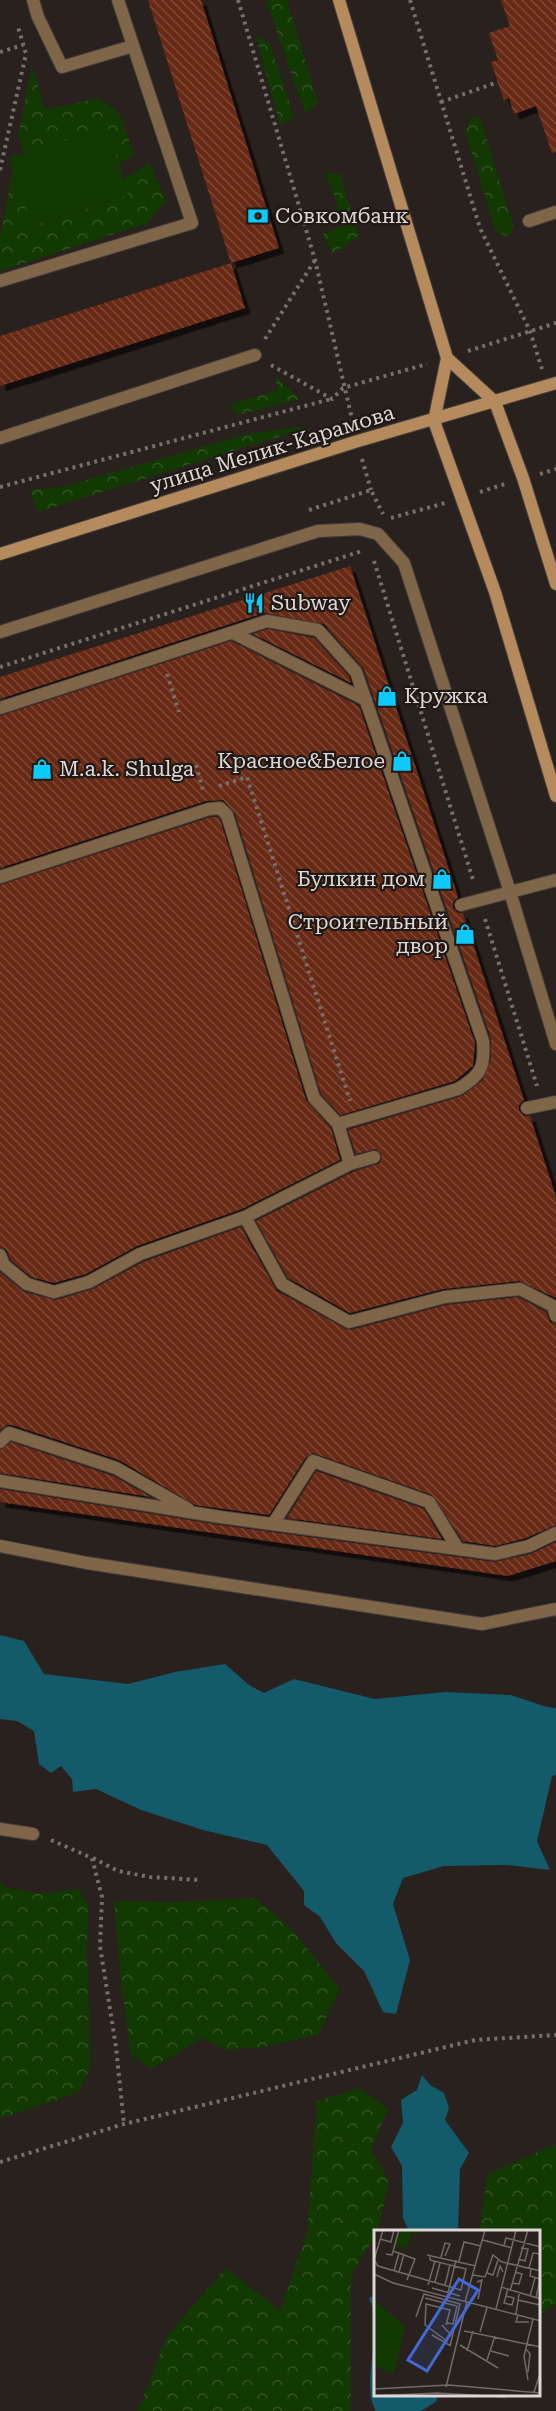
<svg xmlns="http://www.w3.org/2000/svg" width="556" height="2411" font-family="'Roboto Serif',serif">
<defs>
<pattern id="forest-crowns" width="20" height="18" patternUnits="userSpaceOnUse" patternTransform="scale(1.5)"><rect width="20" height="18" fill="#113901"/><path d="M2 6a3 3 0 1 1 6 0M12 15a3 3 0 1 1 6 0" fill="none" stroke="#335525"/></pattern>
<pattern id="building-back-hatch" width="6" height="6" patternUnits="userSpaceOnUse" patternTransform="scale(1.5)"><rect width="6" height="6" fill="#672a12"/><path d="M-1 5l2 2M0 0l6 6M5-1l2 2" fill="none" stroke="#7c4834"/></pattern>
<filter id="shadow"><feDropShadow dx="5.5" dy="5.5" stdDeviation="0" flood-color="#0009"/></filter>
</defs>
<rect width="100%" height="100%" fill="#29211e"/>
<path fill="#113901" d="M107,126L129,195L31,226L9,158Z"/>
<path fill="url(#forest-crowns)" d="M266,0H287L318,104L305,113Z
M256,36L270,44L294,117L280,125Z
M32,65L45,110L98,98L119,112L134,154L119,164L107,127L25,153L18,137Z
M472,117L480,118L513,224L510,237L496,232L465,131Z
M149,163L166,200L148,223L0,271V239L13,169L32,226L128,195L124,179Z
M325,173L340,174L359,236L332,254L323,234L341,226L336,200Z
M275,376L300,399L237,415L229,405L278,390Z
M313,426L38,512L30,490L58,488L251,433Z
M0,1881L4,1887L42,1894L78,1889L88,1904L87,1958L91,2066L79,2092L0,2119Z
M255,1898L289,1926L340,1989L318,2035L263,2047L226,2050L203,2038L151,2069L131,2055L121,1982L114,1901L176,1902Z
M360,2088L388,2109L371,2150L389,2181L378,2231H376V2235L351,2275V2411H138L167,2336L226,2268L280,2311L307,2234L317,2101Z
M556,2144V2304L540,2315V2231H479L488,2174Z"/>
<path fill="#135a6b" d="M0,1635L24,1641L44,1674L128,1684L175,1672L225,1664L249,1685L264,1693L294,1679L375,1699L445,1692L511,1695L547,1707L556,1708V1775L552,1776L537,1841L550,1870L507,1865L444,1866L403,1878L393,1904L410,1960L396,2014L383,2012L364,1971L336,1943L320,1917L304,1905V1891L267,1845L203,1830L141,1810L96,1789L73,1792L72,1779L61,1766L51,1773L39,1764L34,1731L17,1721L0,1719Z
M422,2075L430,2085L444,2093L449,2108L445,2120L469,2153L460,2169L458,2231H409L403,2218L402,2166L391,2147L403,2123L401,2100L417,2090Z
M376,2294V2394L436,2395L437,2401L421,2411H376C362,2390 378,2341 375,2316C375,2311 371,2304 369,2298Z"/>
<path fill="url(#building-back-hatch)" filter="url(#shadow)" d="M148,0H201L279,248L231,263L245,308L0,386V336L231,263Z
M501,0H556V152L552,153L536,106L514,114L509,98L504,100L491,62L498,60L489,33L510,26Z
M350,566L458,897L453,902V908L458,913H463L524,1100L519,1105V1110L524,1116H530L556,1197V1298L519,1281L443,1289L350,1313L288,1278L256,1221L353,1172L380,1163L382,1155L376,1149L356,1154L348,1130L462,1096L483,1080L491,1059V1038L364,669L324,624L264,613L0,699V677Z
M268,629L314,638L349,676L351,683L253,634Z
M231,641L359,706L475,1043L473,1066L455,1081L341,1115L321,1094L235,813L223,800L206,801L0,868V716Z
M211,817H217L220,819L306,1100L331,1128L340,1160L242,1209L137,1246L86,1274L54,1283L31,1277L11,1260L6,1249L0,1247V885Z
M241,1227L277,1291L346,1329L351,1330L446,1305L518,1297L546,1312L550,1322L556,1324V1525L526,1538L495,1546L463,1541L432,1495L313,1453L306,1457L269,1515L195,1505L119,1460L12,1425H7L0,1430V1272L24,1292L56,1300L93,1289L143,1262Z
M11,1442L113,1476L151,1497L0,1473V1450Z
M316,1471L424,1509L442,1539L287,1518Z
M0,1489L219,1525L494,1562L531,1554L556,1542V1561L508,1576L0,1502Z"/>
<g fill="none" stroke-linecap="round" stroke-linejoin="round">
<g stroke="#463e3b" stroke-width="14">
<path id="lane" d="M33,0L38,17L62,67L133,46
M529,221L556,212
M0,281L192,223L118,0
M0,438L255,355
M0,632L318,531L360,529L378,534L404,563L510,892L556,1044
M233,633L366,700
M0,708L267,621L318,630L356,672L483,1041C485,1068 481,1075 458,1089L338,1124
M0,877L209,809L220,808L227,815L314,1098L338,1124L350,1164
M461,905L556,880
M527,1108L556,1102
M245,1217L282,1284L349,1322L445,1297L520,1289L553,1306L556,1316
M0,1255L4,1265L27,1284L54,1292L89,1282L140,1254L245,1217L350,1164L374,1157
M0,1442L9,1433L116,1468L188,1509
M0,1481L220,1517L495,1554L529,1546L556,1533
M273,1524L313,1461L429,1502L458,1549
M0,1546L87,1563L482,1624L556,1609
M0,1829L33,1834"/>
</g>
<g stroke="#463e3b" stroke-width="14">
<path id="secondary" d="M339,0L447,358L434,421
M447,358L495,402L523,478L556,584
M434,421L495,592L556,796
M0,554L358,441L556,383"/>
</g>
<path stroke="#766f6c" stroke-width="4" stroke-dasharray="3 4.5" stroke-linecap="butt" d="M238,0L315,260L353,423
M410,0L480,228L530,331L542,369
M0,52L23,45
M441,102L498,82
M0,170L26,54L18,27
M265,339L315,260
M468,351L556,323
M271,365L332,399L343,388L427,364
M362,459L371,490
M540,474L556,469
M0,487L331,399
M480,492L505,484
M309,510L371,490L383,514
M391,518L445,503
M374,561L474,883
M0,667L362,551
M167,674L179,712
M196,765L203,790
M219,786L247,777L350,1101
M485,919L537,1086
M51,1840L92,1858L102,1897L100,1946L116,2047L124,2124
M93,1858L118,1871L150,1877L200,1880
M0,2162L124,2124L475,2040L556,2035"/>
<use href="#lane" stroke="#806649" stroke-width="12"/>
<use href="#secondary" stroke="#b58b5d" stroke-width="12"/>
</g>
<defs>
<g id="bank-bare" transform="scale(1.62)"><path d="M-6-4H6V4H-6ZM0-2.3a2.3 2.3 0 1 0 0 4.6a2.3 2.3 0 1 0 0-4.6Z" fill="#0dcafa" stroke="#201815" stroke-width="2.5" paint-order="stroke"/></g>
<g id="restaurant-bare" transform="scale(1.62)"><path d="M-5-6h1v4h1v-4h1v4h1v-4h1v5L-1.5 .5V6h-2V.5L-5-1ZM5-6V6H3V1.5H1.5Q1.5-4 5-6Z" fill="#0dcafa" stroke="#201815" stroke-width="2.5" paint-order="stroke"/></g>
<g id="shop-bare" transform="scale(1.62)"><path d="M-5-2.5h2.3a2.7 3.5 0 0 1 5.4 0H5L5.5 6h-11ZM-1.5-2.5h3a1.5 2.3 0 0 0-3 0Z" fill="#0dcafa" stroke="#201815" stroke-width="2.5" paint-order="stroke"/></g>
</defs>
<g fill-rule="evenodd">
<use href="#bank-bare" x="258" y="216"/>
<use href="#restaurant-bare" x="254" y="603"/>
<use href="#shop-bare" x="387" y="696"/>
<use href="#shop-bare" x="402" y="761"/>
<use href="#shop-bare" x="42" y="769"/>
<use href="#shop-bare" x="442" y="879"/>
<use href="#shop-bare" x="465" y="934"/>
</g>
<g text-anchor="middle" stroke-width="4.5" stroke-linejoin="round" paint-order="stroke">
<g font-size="21" fill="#ddd7d5" stroke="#201815" text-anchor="start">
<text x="275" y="223">Совкомбанк</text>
<text x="271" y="610">Subway</text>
<text x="404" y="703">Кружка</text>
<text x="385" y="768" text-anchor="end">Красное&amp;Белое</text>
<text x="59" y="776">М.a.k. Shulga</text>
<text x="425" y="886" text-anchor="end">Булкин дом</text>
<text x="448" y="929" text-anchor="end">Строительный<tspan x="448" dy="24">двор</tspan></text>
</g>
<g font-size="21" fill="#ddd7d5" stroke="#201815">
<text transform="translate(272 449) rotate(-17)" y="7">улица Мелик-Карамова</text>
</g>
</g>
<g transform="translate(374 2230)">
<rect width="166" height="166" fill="#29211e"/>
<path d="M0,70L31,96L20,144L0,135Z" fill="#113901"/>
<path d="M27,0H49L48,4L38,2L33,18L21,16Z" fill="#113901"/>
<path fill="none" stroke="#716a67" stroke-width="1.5" d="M9,0L0,30L4,36L87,60L92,39L56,30V26M6,9L17,12L20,0M109,10L138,18M130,15L132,8L167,17M19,21L41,29L33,50M12,24L18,25L25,0M53,25L102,36M67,27L71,13L76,14L71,26M144,29L151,31L154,19L147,18M85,31L90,12L107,16M155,38L159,23L167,24M157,39L156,46L166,49L162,68M20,41L25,23M25,42L30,24M113,43L119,45L124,30M0,44L19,53L167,91M99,45L111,47L119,25L128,32L167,41M123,47L126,36L129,42M61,52L66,33M103,52L108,50L104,69M138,53L145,54L148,44L141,42M54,55L61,31M71,55L76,35M127,57L167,69M58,58L86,66M136,61L154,0M132,66L140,68L138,75L130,73L132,66L133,61L134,60M156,66L161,48M73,67L82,30M51,68L83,76L79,94L73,93M144,70L166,75M91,72L111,0M122,79L142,0M142,84L145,64M144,85L142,92H155M42,87L50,64L86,74L76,116M68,95L76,104L73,111L51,95L52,74L76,80L72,95M90,101L167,117M106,102L113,78M58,105L77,116M86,115L124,138M152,119L156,124L154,142M93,121L99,101M117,121L135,126M113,130L121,106M154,150L150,126L159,89M72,157L93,71M0,159L75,155L167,163M160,162L167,141M0,166L63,163L132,167"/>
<path fill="#4369d7" fill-opacity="0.15" stroke="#4369d7" stroke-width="3" d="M85,49L104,60L53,141L34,130Z"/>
<rect width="166" height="166" fill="none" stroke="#ddd7d5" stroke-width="3"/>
</g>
</svg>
